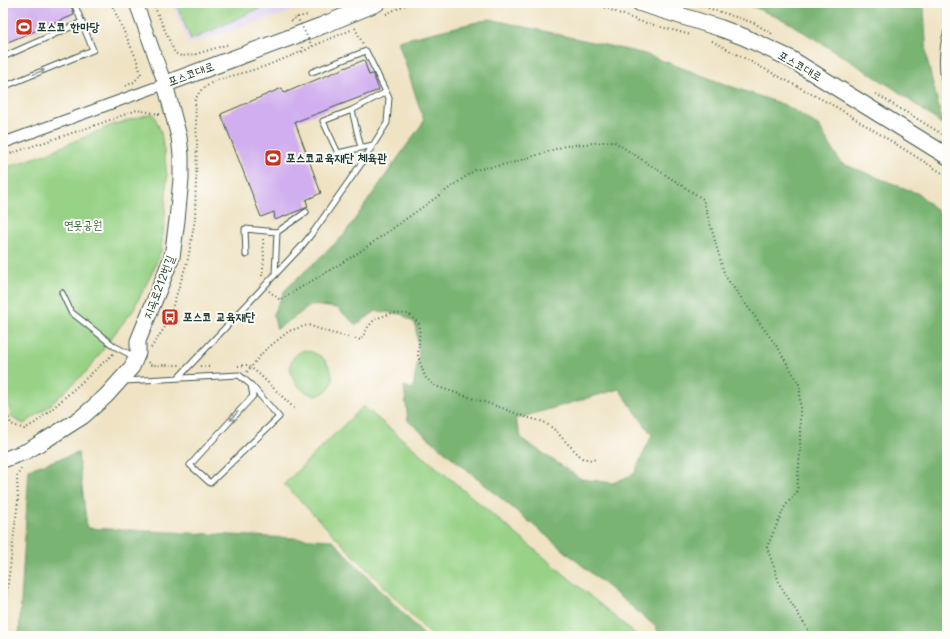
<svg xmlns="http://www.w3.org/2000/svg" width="950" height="639" font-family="Mali,'Poor Story',sans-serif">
<rect width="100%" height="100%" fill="#fdfcf7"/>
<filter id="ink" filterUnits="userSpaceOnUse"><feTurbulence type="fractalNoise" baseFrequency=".025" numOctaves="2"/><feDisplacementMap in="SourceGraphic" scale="8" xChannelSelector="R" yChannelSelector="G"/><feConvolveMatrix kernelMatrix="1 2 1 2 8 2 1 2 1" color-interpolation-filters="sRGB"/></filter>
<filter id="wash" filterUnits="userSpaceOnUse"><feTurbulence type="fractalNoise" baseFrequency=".012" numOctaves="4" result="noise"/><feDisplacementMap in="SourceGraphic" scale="16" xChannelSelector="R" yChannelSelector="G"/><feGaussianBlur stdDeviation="0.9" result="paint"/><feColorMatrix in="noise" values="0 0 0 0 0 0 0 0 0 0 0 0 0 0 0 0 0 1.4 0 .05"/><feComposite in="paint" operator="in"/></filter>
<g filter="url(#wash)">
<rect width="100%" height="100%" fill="#efe3c4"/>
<path fill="#e1d4f3" d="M172,3H319L189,44Z"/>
<path fill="#97d286" stroke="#5b885d" d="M176,3H271L191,40Z
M153,113L161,132L164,151L167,176L165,215L161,251L153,271L132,312L115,333L88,370L48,407L24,424L12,418L3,386V171L8,167L43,155L112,125Z
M304,350C319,353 328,359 332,375C333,380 332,386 328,389C325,392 321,395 317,395C302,396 285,375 292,360C294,355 299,353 304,350Z
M363,406L638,636H432L284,484Z"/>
<path fill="#79b473" stroke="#4c7854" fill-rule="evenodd" d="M744,3H922L924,7L927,59L943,125L893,88L786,21Z
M490,19L645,54L727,85L785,105L818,125L841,163L919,194L947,220V636H661L655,626L408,421L404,386L413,389L419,352L415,323L401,314L376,311L356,325L337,308L312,305L277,329L273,314L285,290L343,236L424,121L398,41ZM619,389L652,435L634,474L613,483L581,479L522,439L515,419Z
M78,453L87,528L332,540L425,636H19L29,469Z"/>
<g id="blocks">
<path fill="#d0aeef" d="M3,3H70L74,15L3,44Z
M364,60L369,75L373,74L379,90L295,122L321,193L306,200L308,207L275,220L274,212L261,217L221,114L282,88L284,93Z"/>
</g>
</g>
<g filter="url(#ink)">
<use href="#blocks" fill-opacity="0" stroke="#3e564a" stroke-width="1"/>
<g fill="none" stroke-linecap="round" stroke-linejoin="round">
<g stroke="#3e564a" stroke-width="7">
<path id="service" d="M947,31C942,45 940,74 947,88
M3,57L82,22
M3,87L93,50L74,3
M352,110L386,92
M361,148L352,110L323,121L338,153L373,145
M277,232L306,212
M246,255L245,229L277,232L275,275
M62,293L71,312L114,346L135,357
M178,378L301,247L314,231L361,164L387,123L389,98L366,51L312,72
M124,381L239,375L251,385L279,417L210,483L190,465L253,396L251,385"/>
</g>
<g stroke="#3e564a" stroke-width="12">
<path id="minor" d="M3,143L165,84"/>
</g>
<g stroke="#3e564a" stroke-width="15">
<path id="tertiary" d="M136,3L165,84"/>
</g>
<g stroke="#3e564a" stroke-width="17">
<path id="secondary" d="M3,460L27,451L44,441L82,417L106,396L132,367L138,353V341L172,257L177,220L181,179V155L179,137L165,84"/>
</g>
<g stroke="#3e564a" stroke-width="18">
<path id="primary" d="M640,3L720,28L744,37L789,58L947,156
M165,84L321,26L377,3"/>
</g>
<path stroke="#3e564a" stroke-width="2" stroke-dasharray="1 3" stroke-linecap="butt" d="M111,3L136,58L141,74L134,82L126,86
M153,3L175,53L181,56L193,55L229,44
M593,3L639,21L691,35
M693,3L754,23L774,35
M386,14L410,3H413
M291,21L297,17L308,15
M355,28L363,44
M712,41L838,108L947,176
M302,52C318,43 335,37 351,30
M218,80L263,67L301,52L303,47
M876,94L947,137
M3,156L96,125L137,110L159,114V116
M262,276L264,259L263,239
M269,291L280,300L355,255L475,170L512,163L565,146L613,141L703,199L725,276L778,348L800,386V453L797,492L785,506L767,547L780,585L812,636
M151,348L167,324L188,259L195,219L197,141L195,100L200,91L214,81
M148,362L150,365H180
M200,366L210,367
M238,366L247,365L259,374L296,410
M247,372L264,351L289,331L308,325L331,333L361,340L368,327L375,319L392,313L409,314L420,325L418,356L425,377L435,386L502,408L525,417L544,422L555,430L567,443L582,458L592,460L596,459
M3,403L11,424L24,429L35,423L52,409L113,354
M3,624L18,501L17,476L22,467"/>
<use href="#service" stroke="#fff" stroke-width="5"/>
<use href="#minor" stroke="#fff" stroke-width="10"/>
<use href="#tertiary" stroke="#fff" stroke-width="13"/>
<use href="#secondary" stroke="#fff" stroke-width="15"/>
<use href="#primary" stroke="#fff" stroke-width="16"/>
<path stroke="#3e564a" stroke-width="2" stroke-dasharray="1 3" stroke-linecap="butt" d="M297,17L312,46"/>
</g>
<defs><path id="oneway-shaft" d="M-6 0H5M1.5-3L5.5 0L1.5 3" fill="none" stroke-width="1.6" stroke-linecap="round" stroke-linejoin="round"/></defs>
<g stroke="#8f9e9a">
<use href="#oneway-shaft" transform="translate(39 72) rotate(-22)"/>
<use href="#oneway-shaft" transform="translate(234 416) rotate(132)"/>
</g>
</g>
<defs>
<g id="stadium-square" transform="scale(0.9)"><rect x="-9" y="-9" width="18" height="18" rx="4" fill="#c8321e" stroke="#fdfcf7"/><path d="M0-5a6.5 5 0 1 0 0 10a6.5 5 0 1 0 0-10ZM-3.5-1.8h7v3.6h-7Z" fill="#fff"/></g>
<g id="bus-square" transform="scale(0.9)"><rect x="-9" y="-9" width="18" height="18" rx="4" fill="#c8321e" stroke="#fdfcf7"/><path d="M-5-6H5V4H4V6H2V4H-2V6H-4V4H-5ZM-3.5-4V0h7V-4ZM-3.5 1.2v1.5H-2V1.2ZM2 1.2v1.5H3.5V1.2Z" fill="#fff"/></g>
</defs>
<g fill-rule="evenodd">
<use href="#stadium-square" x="24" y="27"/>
<use href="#stadium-square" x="273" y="158"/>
<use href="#bus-square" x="170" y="317"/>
</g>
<g text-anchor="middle" stroke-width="4" stroke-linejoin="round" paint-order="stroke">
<g font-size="12" font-weight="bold" fill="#1f3d34" stroke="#fdfcf7" text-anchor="start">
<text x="37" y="31">포스코 한마당</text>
<text x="286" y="162">포스코교육재단 체육관</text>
<text x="183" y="321">포스코 교육재단</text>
</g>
<g font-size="12" fill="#1f3d34" stroke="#fdfcf7">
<text transform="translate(800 66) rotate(30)" y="4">포스코대로</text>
<text transform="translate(191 74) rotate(-20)" y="4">포스코대로</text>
<text transform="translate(159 287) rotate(-69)" y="4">지곡로212번길</text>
</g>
<g font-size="12" fill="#3d6248" stroke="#fdfcf7">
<text x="83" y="229">연못공원</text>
</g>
</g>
<rect width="950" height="639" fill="none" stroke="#fdfcf7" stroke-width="16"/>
</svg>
